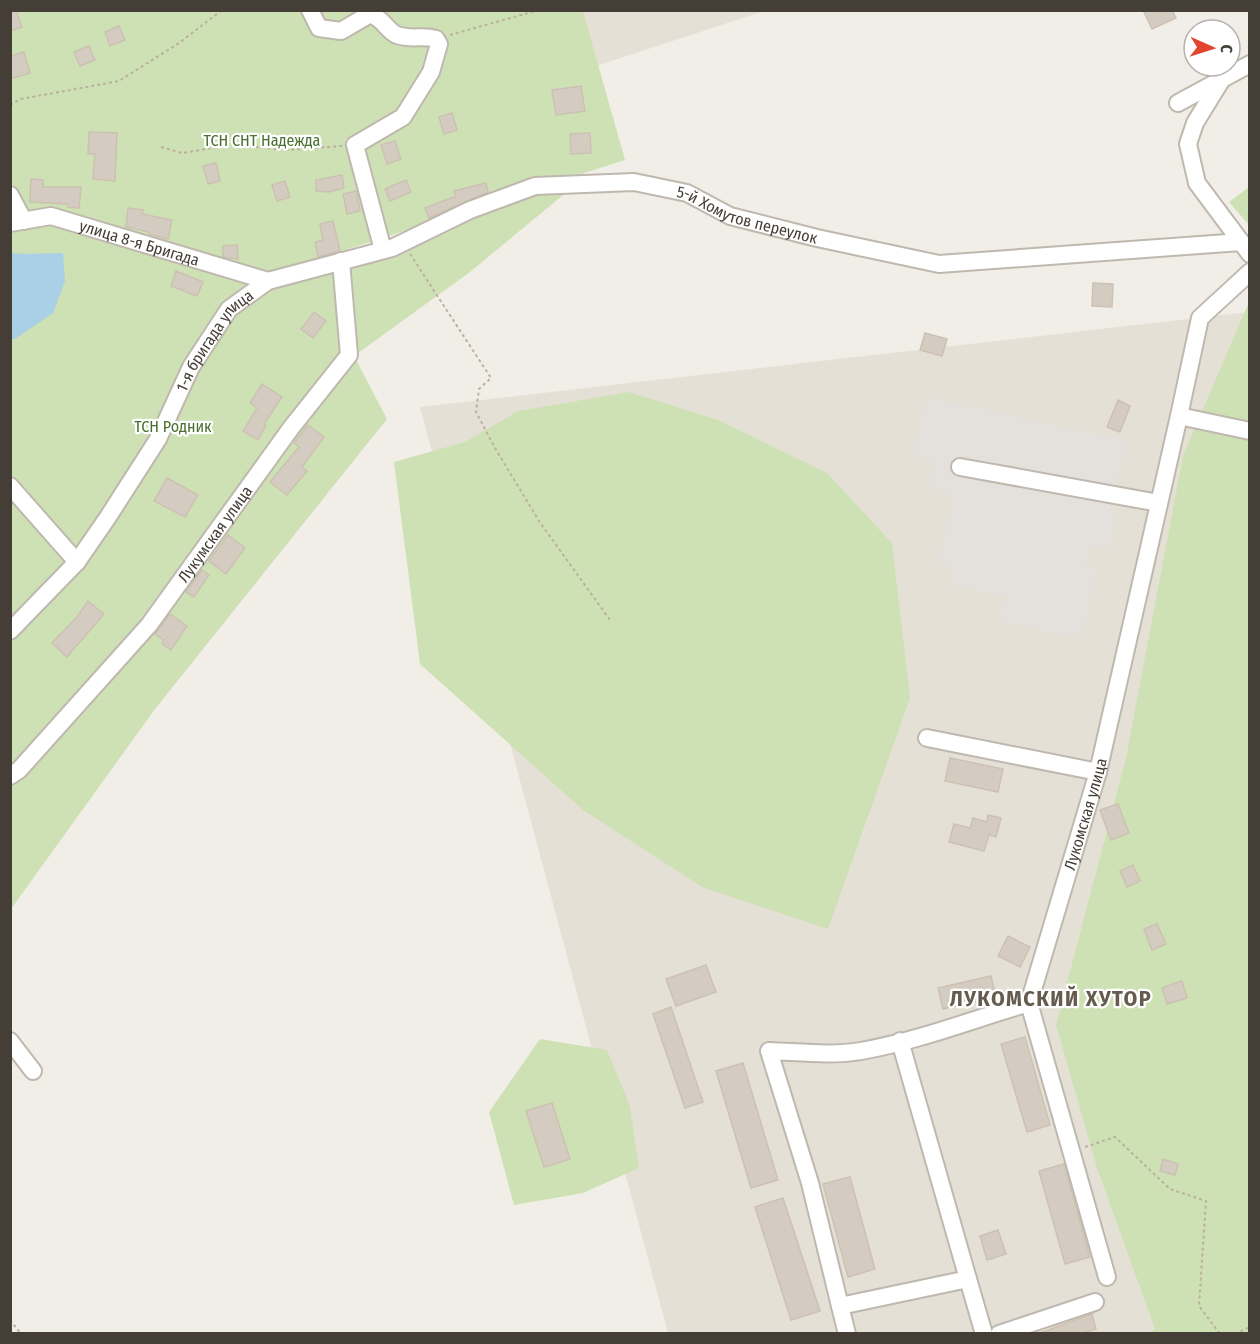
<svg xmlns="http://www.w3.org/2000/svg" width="1260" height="1344" font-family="'Fira Sans Condensed',sans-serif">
<rect width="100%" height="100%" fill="#f1eee7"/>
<path fill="#e5e0d6" d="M557,11H764L581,71Z
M1249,312V1333H668L420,407Z"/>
<path fill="#e4e0dc" d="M926,397L1126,441L1111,510L1117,512L1109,550L1090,547L1085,566L1097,569L1082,639L999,621L1004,597L950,585L954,566L939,562L954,494L929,488L935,461L913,456Z"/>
<path fill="#cee1b4" d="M10,11H583L625,160L264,276L25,208L11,182Z
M585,177L470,272L354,356L387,419L155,709L11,909V191L25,214L254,281L341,256Z
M1249,187V225L1229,202Z
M1249,302V1333H1150L1155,1329L1097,1168L1056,1025L1126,758L1183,456Z
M629,392L718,420L827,473L892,543L910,698L828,929L702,887L583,810L420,664L394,462L465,442L518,411Z
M540,1039L607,1050L630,1106L639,1168L583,1193L514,1205L489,1112Z"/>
<path fill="#aad0e7" d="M10,253L27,254L63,253L65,281L53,313L15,339H11Z"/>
<path fill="#d5ccc1" stroke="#ccc1b2" stroke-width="1.5" d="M10,10H16L22,27L10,31Z
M1143,10H1172L1176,18L1152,29Z
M119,26L125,40L110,46L105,32Z
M89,46L95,60L80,66L74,52Z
M24,52L30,73L10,79V56Z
M581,86L585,111L556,115L552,90Z
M452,113L457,130L444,134L439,117Z
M89,132L117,133L115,181L93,179L95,154H88Z
M590,133L591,153L571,154L570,134Z
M395,141L401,159L387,164L381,145Z
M216,163L220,181L208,184L203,166Z
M342,175L344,188L329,192L316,191V180Z
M31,179L43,180V187H81L79,208L68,207V204L30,202Z
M406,180L411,192L390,201L385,189Z
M285,181L290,197L277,201L272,185Z
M486,183L488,192L429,218L425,208L456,196L454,191Z
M356,191L360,211L347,214L343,194Z
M128,208L143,210L142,214L172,220L168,239L149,234V232L126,227Z
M333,221L340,251L318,257L315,242L323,240L320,224Z
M237,245L238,259L223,257V246Z
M176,271L203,282L197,296L171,286Z
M1093,283L1113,284L1112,307L1092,306Z
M314,312L326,321L313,338L301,329Z
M925,333L947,339L942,356L920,350Z
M262,384L282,397L264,424L266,426L258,440L243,431L257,408L250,403Z
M1118,400L1130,406L1120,432L1107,427Z
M308,425L324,437L302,467L307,471L287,495L270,482L299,447L294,443Z
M167,478L198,495L185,517L154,501Z
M228,535L245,548L226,574L209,561Z
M202,570L209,575L194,597L186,592Z
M88,601L104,614L67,657L52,643L76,618Z
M170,614L187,626L171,650L162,644L164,640L155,634Z
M950,758L1003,769L998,792L945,781Z
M1118,804L1129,833L1111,840L1100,810Z
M988,815L1001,818L996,837L989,835L984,851L949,842L954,824L970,828L973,818L987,822Z
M1133,865L1140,881L1127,887L1120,871Z
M1157,924L1166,944L1152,950L1144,929Z
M1008,936L1030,947L1020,967L998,956Z
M706,965L716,992L676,1006L666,979Z
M991,976L996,997L943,1009L938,988Z
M1182,981L1187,998L1167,1004L1162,988Z
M671,1007L703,1102L685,1108L653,1014Z
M1025,1037L1050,1125L1027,1132L1001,1044Z
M743,1063L778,1180L751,1188L716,1071Z
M552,1103L570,1159L544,1167L526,1111Z
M1163,1159L1178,1164L1175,1175L1160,1171Z
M1064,1164L1090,1257L1065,1264L1039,1171Z
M850,1177L875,1269L848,1277L823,1184Z
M783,1198L820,1311L791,1320L755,1207Z
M998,1230L1006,1254L987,1260L980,1236Z
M1092,1314L1096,1329L1079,1334H1037Z"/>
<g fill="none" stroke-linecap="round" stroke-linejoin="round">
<g stroke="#bfb8ae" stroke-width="20">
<g id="minor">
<path d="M310,10L319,28L341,31L370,14C384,19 387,31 397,35C410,40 423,35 436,39L439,44L431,72L403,117L355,145L383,250"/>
<path d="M1222,79L1195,123L1188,144L1197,183L1250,254"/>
<path d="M1178,103L1250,64"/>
<path d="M10,195L24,221"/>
<path id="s1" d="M10,223L51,216L268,281"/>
<path d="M1179,416L1200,318L1250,272"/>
<path d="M960,467L1159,503"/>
<path d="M10,486L77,562"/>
<path id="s2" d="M10,631L77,562L108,517L158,439L191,367L229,309L268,281L392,248L470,210L535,186L634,182L687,193L730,216L817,238L939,264L1241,242"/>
<path d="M927,738L1098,772"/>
<path id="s3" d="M10,776L19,770L149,625L291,428L349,355L341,261"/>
<path d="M10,1041L33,1071"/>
<path d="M900,1041L968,1279L840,1306L810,1183L769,1051C799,1052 831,1056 861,1051C918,1041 974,1019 1029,1003"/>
<path id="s4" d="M1107,1277L1029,1003L1098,772L1179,416L1250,431"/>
<path d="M968,1279L984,1334"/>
<path d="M840,1306L847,1334"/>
<path d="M999,1334L1095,1302"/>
</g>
</g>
<path stroke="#bcb09e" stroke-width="2" stroke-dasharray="3 3" stroke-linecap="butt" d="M450,35L539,10
M10,105L21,99L119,81L179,43L222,10
M161,147L182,153L231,145L289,150L342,146
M410,254L491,378L479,389L476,412L495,448L539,521L610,620
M1085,1147L1115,1137L1170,1189L1206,1201L1199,1306L1220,1334
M10,1320L21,1334
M1235,1334L1250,1327"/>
<use href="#minor" stroke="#fff" stroke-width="16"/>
</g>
<g text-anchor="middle" stroke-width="4.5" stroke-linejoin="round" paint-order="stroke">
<g font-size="16" fill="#4a6f31" stroke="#fff">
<text x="262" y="146">ТСН СНТ Надежда</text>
<text x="173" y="432">ТСН Родник</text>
</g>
<g font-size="16" fill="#443e37" stroke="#fff">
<text dy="6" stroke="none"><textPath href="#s2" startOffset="942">5-й Хомутов переулок</textPath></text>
<text dy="6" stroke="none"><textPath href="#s1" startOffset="134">улица 8-я Бригада</textPath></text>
<text dy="6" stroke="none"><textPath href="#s2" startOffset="358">1-я бригада улица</textPath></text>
<text dy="6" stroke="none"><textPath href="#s3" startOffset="318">Лукумская улица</textPath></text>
<text dy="6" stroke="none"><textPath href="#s4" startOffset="482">Лукомская улица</textPath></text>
</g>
<g font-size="22" font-weight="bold" letter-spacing="1.5" fill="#655c4f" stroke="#fff">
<text x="1051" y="1006">ЛУКОМСКИЙ ХУТОР</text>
</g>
</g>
<rect width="1260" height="1344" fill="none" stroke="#443e37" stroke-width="24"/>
<g transform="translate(1212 48) rotate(93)"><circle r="28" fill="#ffffff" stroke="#b4b2af" stroke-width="1.5"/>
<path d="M0-4.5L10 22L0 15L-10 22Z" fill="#e1442f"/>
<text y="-9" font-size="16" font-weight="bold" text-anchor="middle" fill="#443e37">С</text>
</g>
</svg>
